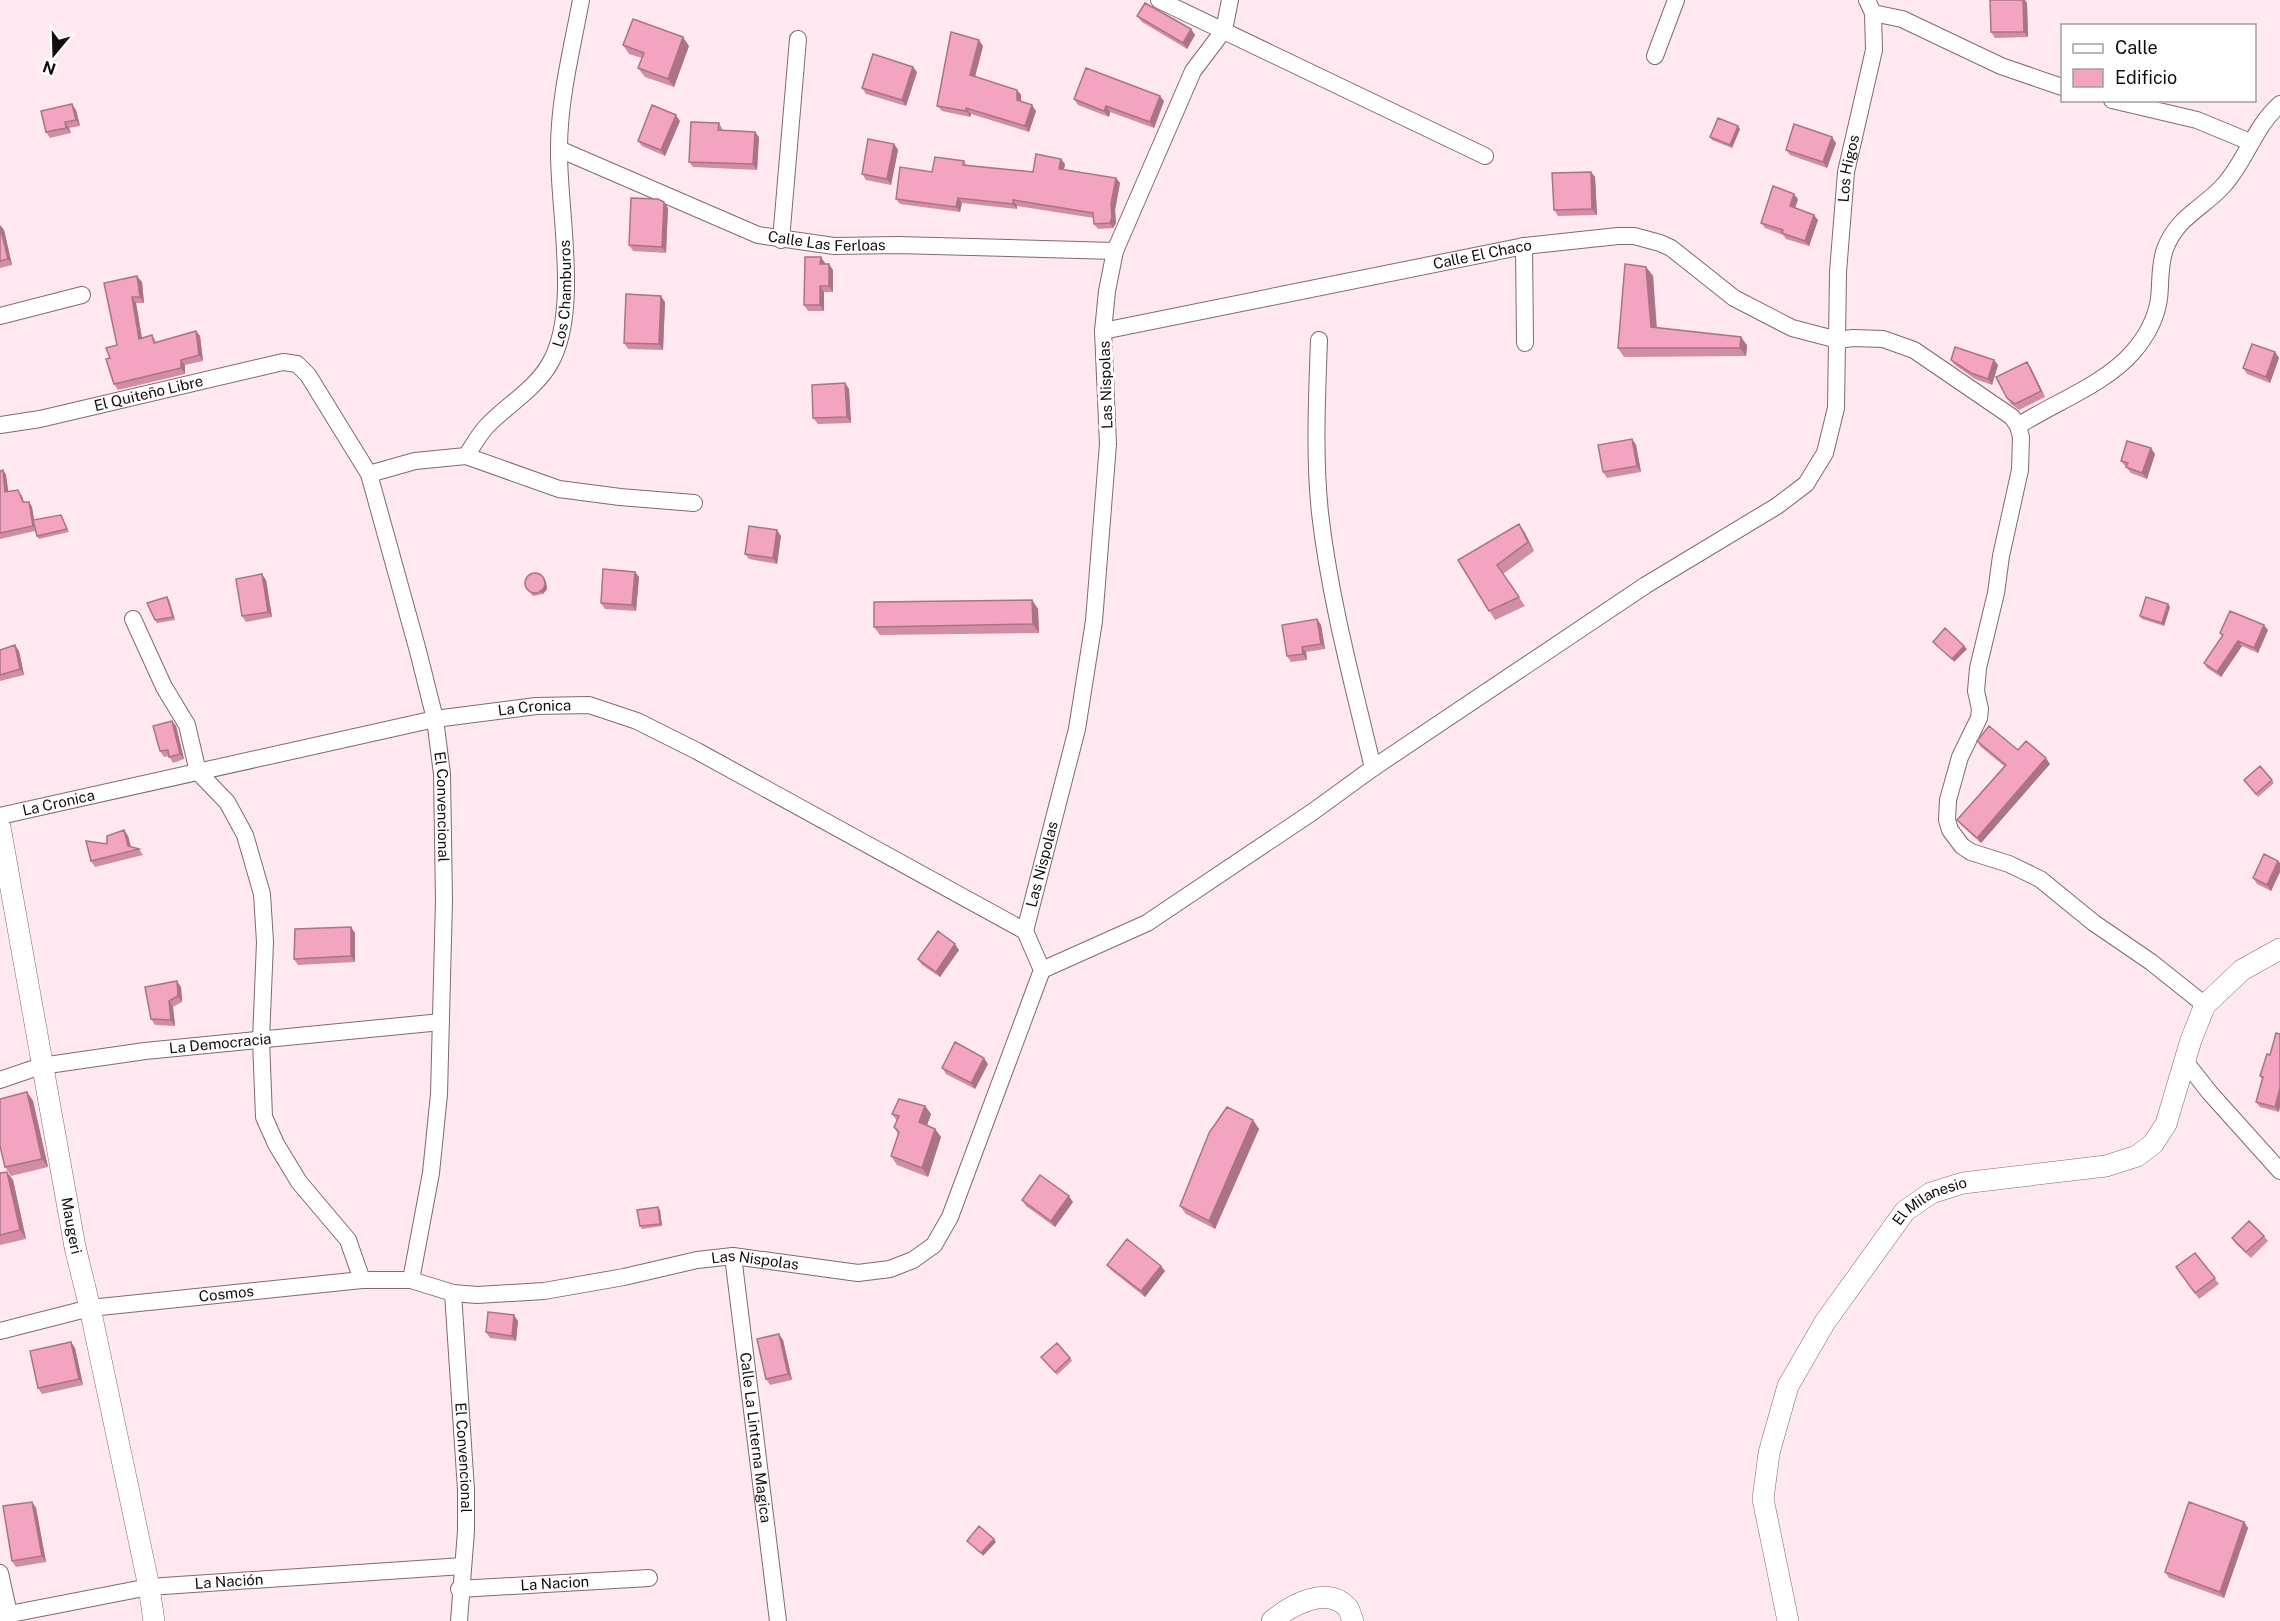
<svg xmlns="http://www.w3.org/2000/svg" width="2280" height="1621" font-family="'Public Sans',sans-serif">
<rect width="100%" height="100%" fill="#ffe8ef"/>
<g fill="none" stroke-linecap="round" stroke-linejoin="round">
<g stroke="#816971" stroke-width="18">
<g id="minor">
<path d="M1159,0L1485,156"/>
<path d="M1873,13L1902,19L2001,66L2062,87"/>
<path d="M1655,56L1676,0"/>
<path d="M2112,100L2197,120L2250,142"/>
<path id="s1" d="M559,149L758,235L834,246L898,245L1115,251"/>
<path d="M781,240L798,39"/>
<path d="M1524,246L1525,343"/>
<path d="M0,316L82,295"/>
<path id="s2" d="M1103,331L1524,246L1618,236H1634L1660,243L1671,248L1734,298L1792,328L1838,340L1853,338L1883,339L1914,350L2012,417L2018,426L2021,437L2020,470L2001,556L1996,593L1978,668L1976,691L1980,709L1979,718L1960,757L1948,800L1947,820L1950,830L1962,846L1971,852L2009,864L2040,879L2094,923L2151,962L2205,1005"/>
<path d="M1319,340C1317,396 1314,457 1320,513C1330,600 1353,684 1373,768"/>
<path id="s3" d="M0,425L40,419L283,362L297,364L308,375L369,474L418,651L435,719L442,774L444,901L439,1094L431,1173L411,1280"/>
<path d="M2018,426C2055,402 2104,385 2133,352C2146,337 2156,319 2159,299C2161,282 2159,266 2165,249C2177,217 2202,209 2223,186C2246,161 2254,127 2280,104"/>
<path d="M466,456L559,489L620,497L694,503"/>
<path id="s4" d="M369,474L415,461L466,456C473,446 479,434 487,426C507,405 534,390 549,365C581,313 558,209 559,149C559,99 572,49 581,0"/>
<path d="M133,619L164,687L187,725L198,772L227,802L245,835L262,894L265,942L261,1040L264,1117L276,1144L299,1182L348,1240L362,1280"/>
<path id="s5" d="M0,816L435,719L536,706L589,705L637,721L697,751L1025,931"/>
<path id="s6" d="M1042,970L1147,923L1311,813L1373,768L1646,585L1777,506L1806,484L1825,453L1836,408L1838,272L1846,172L1874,50L1873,13L1867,0"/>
<path d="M2184,1060L2210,1093L2280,1171"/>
<path id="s7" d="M0,1080L41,1066L145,1051L441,1022"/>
<path id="s8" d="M733,1256L778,1621"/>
<path id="s9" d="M453,1293L466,1490V1531L459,1621"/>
<path id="s10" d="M0,1331L90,1308L362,1280H411L453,1293L477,1295L544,1291L624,1277L697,1260L733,1256L858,1273L890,1269L913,1260L934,1245L950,1217L1042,970L1025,931L1077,729L1094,621L1108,444L1103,331L1107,291L1115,251L1193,71L1224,30L1230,0"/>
<path d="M0,1573L9,1614"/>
<path id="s11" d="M459,1589L649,1578"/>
<path id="s12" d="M0,1616L149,1587L463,1566"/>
</g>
</g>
<g stroke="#816971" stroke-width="22">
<g id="tertiary">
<path id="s13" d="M0,827L75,1247L90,1308L149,1587L154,1621"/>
<path d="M1272,1621C1290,1606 1327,1584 1348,1608C1350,1611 1351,1617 1353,1621"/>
<path id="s14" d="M1788,1621L1763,1499L1769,1453L1788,1386L1825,1322L1905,1211L1931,1193L1963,1183L2106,1166L2137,1156L2153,1144L2166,1124L2191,1040L2205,1005L2242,970L2280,949"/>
</g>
</g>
<use href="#minor" stroke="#fff" stroke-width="16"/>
<use href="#tertiary" stroke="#fff" stroke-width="21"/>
</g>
<path fill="#d18da5" d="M2027,3L2028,37L1995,38L1991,32Z
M1137,16L1191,29L1195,35L1187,49L1142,22Z
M623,45L689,46L674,87L645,77L638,68L642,58L629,54Z
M983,46L975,76L1017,90L1021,95V101L1036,111L1029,132L971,114L970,117L942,111L937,106Z
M917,72L906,106L866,94L862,88Z
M1074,99L1164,101L1154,128L1110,112L1109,117L1078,105Z
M76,110L80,126L69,128L71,133L50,138L46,132Z
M680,121L665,156L642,146L638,141Z
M719,123L723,130L759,137L757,170L693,167L689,162Z
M1740,129L1732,148L1712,140L1710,137Z
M1836,143L1827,168L1790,155L1786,150Z
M894,144L898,150L891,185L866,180L862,174Z
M964,161L966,165L1033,172L1065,164L1064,169L1116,178L1120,183L1115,210L1116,223L1113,228L1098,229L1094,224V218L1017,206V209L962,203L960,212L900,204L896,199L932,172Z
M1591,172L1595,177L1597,215L1558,216L1554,210Z
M1798,199L1795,208L1818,220L1809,246L1786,239L1783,235L1765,228L1761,223Z
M668,208L666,253L633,251L629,245Z
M0,225L4,230L12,265L0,268Z
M825,263V264L833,270V292H824V311H808L804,305Z
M1646,267L1653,276L1657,327L1747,345L1746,356L1624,357L1618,348Z
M142,282L144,303H136L142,338L152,335L157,343L196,331L200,336L203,361L185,365V374L118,390L114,384L117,345L104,283Z
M665,302L663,350L628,349L624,343Z
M2275,352L2279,358L2270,383L2247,374L2243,368Z
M1951,360H1994L1998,365L1992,385L1975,379L1955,365Z
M2027,362L2031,368L2045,397L2019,410L2011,404L2007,398Z
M845,383L849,389L851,423L818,424L813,418Z
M1632,439L1636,445L1641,472L1607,478L1603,472Z
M2155,454L2147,479L2131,473L2121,461Z
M3,470L6,475L8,491L22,495L24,502H29L32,507L34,520L61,515L69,532L39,539L37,536L35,531L0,539V471Z
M1519,524L1525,533L1534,551L1503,574L1525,606L1495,620L1458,560Z
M781,536L777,564L749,559L745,554Z
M635,572L639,577L636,611L605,609L601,603Z
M266,580L272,617L246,622L242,616Z
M546,582L547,589L543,594L533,596L526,588Z
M167,597L169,600L175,620L157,623L155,620Z
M1032,600L1038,609L1039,633L880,635L874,627Z
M2170,607L2164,626L2142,619L2140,616Z
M1317,619L1321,625L1325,649L1306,652L1307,660L1291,662L1287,656Z
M2268,630L2258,653L2242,646L2221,677L2207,668L2204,663L2222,636L2220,633Z
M0,650L19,651L24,675L0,681Z
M172,721L176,726L184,759L173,763L169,756L164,757L160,751Z
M1977,741L2018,750L2050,764L1981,843L1961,825L1957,820L2004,766L1981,747Z
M2260,766L2274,783L2258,797L2244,780Z
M124,830L128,836L131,847L139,849L143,855L95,867L91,861L107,844Z
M2278,861L2280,863V872L2271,891L2257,884L2253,878Z
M355,933V962L298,965L294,959Z
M959,950L940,977L922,965L918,959Z
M181,987L182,1002L173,1007L175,1026L155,1025L151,1019Z
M2267,1054L2279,1112L2260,1107L2256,1102L2262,1079L2260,1076Z
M988,1064L975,1089L946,1074L942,1068Z
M27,1092L33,1101L48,1167L11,1176L5,1167Z
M925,1106L931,1114L927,1125L935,1129L941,1137L928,1177L897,1165L891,1156L898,1134L894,1127L897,1121L892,1114Z
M1253,1120L1259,1129L1215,1229L1186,1214L1180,1206Z
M7,1172L13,1180L26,1239L0,1245V1173Z
M1022,1200L1073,1202L1055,1227L1026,1206Z
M660,1210L662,1226L642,1229L640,1226Z
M2264,1236L2268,1241L2251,1258L2236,1244L2232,1238Z
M2195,1253L2219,1284L2199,1299L2176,1267Z
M1107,1265L1165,1271L1145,1297L1111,1270Z
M518,1321L516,1341L490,1338L486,1332Z
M783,1340L792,1380L770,1385L766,1379Z
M75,1348L83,1385L42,1394L38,1388Z
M1041,1357L1070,1358L1072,1361L1057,1375Z
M32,1502L36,1508L46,1562L16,1567L12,1561Z
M2244,1522L2248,1528L2224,1598L2169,1578L2165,1572Z"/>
<path fill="#aa7386" d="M2023,0H2025L2027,3L2028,37L2024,32Z
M1191,29L1195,35L1187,49L1183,43Z
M683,37L689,46L674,87L668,79Z
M979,40L983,46L974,81L970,75Z
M913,67L917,72L906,106L902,100Z
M1017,90L1021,95V106L1017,100Z
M1160,96L1164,101L1154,128L1150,122Z
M72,104L76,110L80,126L76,120Z
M1032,105L1036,111L1029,132L1025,126Z
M1106,106L1110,112L1109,117L1104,111Z
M966,108L971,114L970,117L966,111Z
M676,115L680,121L665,156L661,150Z
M65,122L69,128L71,133L66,128Z
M1738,126L1740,129L1732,148L1730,145Z
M755,132L759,137L757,170L753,164Z
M1832,137L1836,143L1827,168L1823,162Z
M894,144L898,150L891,185L887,179Z
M1061,159L1065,164L1063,174L1059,169Z
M1591,172L1595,177L1597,215L1592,209Z
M1116,178L1120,183L1115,210L1116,223L1113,228L1110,223L1111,204Z
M1794,194L1798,199L1794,212L1790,206Z
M958,198L962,203L960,212L956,207Z
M1013,200L1017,206V209L1013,204Z
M664,202L668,208L666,253L662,247Z
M1814,215L1818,220L1809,246L1805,241Z
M0,225L4,230L12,265L8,259Z
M821,257L825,263V270L820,264Z
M829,264L833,270V292L829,286Z
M1646,267L1653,276L1657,336L1651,327Z
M137,276L142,282L144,303L140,297Z
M820,286L824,292V311L820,305Z
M661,296L665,302L663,350L659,344Z
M132,297L136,303L143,345L139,339Z
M196,331L200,336L203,361L199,355Z
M1741,337L1747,345L1746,356L1740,348Z
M2275,352L2279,358L2270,383L2266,377Z
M181,360L185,365V374L181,368Z
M1994,360L1998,365L1992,385L1988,379Z
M2027,362L2031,368L2045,397L2041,391Z
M845,383L849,389L851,423L847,417Z
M1632,439L1636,445L1641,472L1637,466Z
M2151,448L2155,454L2147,479L2142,473Z
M3,470L6,475L9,497L5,492Z
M29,502L32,507L36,531L33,526Z
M1519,524L1525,533L1534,551L1528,542Z
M777,530L781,536L777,564L773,558Z
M635,572L639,577L636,611L632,605Z
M262,574L266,580L272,617L268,612Z
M544,579L546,582L547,589L543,594L541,591Z
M167,597L169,600L175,620L173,617Z
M1032,600L1038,609L1039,633L1033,624Z
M2168,604L2170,607L2164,626L2162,623Z
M1317,619L1321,625L1325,649L1321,644Z
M2264,625L2268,630L2258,653L2254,648Z
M2238,641L2242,646L2221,677L2217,672Z
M15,645L19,651L24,675L20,669Z
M1964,646L1967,649L1954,662L1952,659Z
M1302,647L1306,652L1307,660L1303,654Z
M172,721L176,726L184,759L180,754Z
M2046,758L2050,764L1981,843L1977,838Z
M124,830L128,836L132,852L128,846Z
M2278,861L2280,863V872L2271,891L2267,885Z
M351,927L355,933V962L351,956Z
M955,944L959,950L940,977L936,972Z
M177,981L181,987L182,1002L178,996Z
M169,1001L173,1007L175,1026L171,1020Z
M984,1058L988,1064L975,1089L971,1083Z
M2280,1088V1107L2279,1112L2275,1107Z
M27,1092L33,1101L48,1167L42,1159Z
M925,1106L931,1114L925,1131L919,1122Z
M1253,1120L1259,1129L1215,1229L1209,1221Z
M935,1129L941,1137L928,1177L922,1168Z
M7,1172L13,1180L26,1239L20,1230Z
M1069,1196L1073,1202L1055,1227L1051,1221Z
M658,1207L660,1210L662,1226L660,1224Z
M1161,1266L1165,1271L1145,1297L1141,1291Z
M514,1315L518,1321L516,1341L512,1336Z
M779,1334L783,1340L792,1380L788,1374Z
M71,1342L75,1348L83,1385L79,1379Z
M32,1502L36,1508L46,1562L42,1556Z
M2244,1522L2248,1528L2224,1598L2220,1592Z
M994,1539L996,1542L983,1556L981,1553Z"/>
<path fill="#f3a4c0" stroke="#aa7386" stroke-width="1.5" d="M1990,0H2023L2024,32H1991Z
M1145,3L1191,29L1183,43L1137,16Z
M633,19L683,37L668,79L638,68L644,53L623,45Z
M951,32L979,40L970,75L1017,90V100L1032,105L1025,126L966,108V111L937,106Z
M873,54L913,67L902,100L862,88Z
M1086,68L1160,96L1150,122L1106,106L1104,111L1074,99Z
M72,104L76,120L65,122L66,128L46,132L41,111Z
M652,105L676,115L661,150L638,141Z
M1718,118L1738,126L1730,145L1710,137Z
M691,122L719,123L718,130L755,132L753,164L689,162Z
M1794,124L1832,137L1823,162L1786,150Z
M868,139L894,144L887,179L862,174Z
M1036,154L1061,159L1059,169L1116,178L1111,204L1112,217L1110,223L1094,224L1093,213L1013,200V204L958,198L956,207L896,199L900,167L932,172L935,157L964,161L963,165L1033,172Z
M1591,172L1592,209L1554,210L1552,173Z
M1773,186L1794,194L1790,206L1814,215L1805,241L1782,233L1783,230L1761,223Z
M631,198L658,199L664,202L662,247L629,245Z
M0,226L8,259L0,261Z
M805,257H821L820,264H829V286H820V305H804Z
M1625,264L1646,267L1651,327L1741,337L1740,348H1618Z
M137,276L140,297H132L139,339L152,335L154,343L196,331L199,355L181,360V368L114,384L106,359L110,358L106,348L117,345L104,283Z
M626,294L661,296L659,344L624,343Z
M2252,344L2275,352L2266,377L2243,368Z
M1955,347L1994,360L1988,379L1971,373L1951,360Z
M2027,362L2041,391L2015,404L2007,398L1996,377Z
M845,383L847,417L813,418L812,385Z
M1632,439L1637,466L1603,472L1598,445Z
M2127,441L2151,448L2142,473L2126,467L2128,463L2121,461Z
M3,470L5,492L18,490L23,502H29L33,526L0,533V471Z
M61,515L67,529L37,536L33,520Z
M1519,524L1528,542L1497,565L1519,597L1489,611L1458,560Z
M749,526L777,530L773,558L745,554Z
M603,569L635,572L632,605L601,603Z
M525 583a10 10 0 1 1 20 0a10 10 0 1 1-20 0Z
M262,574L268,612L242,616L236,579Z
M167,597L173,617L155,620L147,603Z
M2146,597L2168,604L2162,623L2140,616Z
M1032,600L1033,624L874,627V602Z
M2230,611L2264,625L2254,648L2238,641L2217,672L2204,663L2223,635L2220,633Z
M1317,619L1321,644L1302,647L1303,654L1287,656L1282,625Z
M1945,628L1964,646L1952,659L1933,642Z
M15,645L20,669L0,675V650Z
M172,721L180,754L169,757L168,750L160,751L153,726Z
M1989,726L2018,750L2026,741L2046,758L1977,838L1957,820L2006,765L1977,741Z
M2260,766L2272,780L2256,794L2244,780Z
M124,830L128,846L139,849L91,861L86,841L107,844V836Z
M2264,854L2278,861L2267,885L2253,878Z
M351,927V956L294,959L295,929Z
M938,931L955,944L936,972L918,959Z
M177,981L178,996L169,1001L171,1020L151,1019L145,987Z
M2276,1033L2280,1034V1088L2275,1107L2256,1102L2263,1077L2260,1076L2267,1054L2270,1055Z
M955,1042L984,1058L971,1083L942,1068Z
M27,1092L42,1159L5,1167L0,1146V1099Z
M899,1099L925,1106L919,1122L935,1129L922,1168L891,1156L899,1132L894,1127L899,1116L892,1114Z
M1227,1107L1253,1120L1209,1221L1180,1206L1209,1133Z
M7,1172L20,1230L0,1235V1173Z
M1040,1175L1069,1196L1051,1221L1022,1200Z
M658,1207L660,1224L640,1226L637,1210Z
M2249,1221L2264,1236L2246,1252L2232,1238Z
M1127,1239L1161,1266L1141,1291L1107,1265Z
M2195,1253L2215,1278L2195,1293L2176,1267Z
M488,1312L514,1315L512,1336L486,1332Z
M779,1334L788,1374L766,1379L757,1339Z
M71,1342L79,1379L38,1388L30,1351Z
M1057,1343L1070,1358L1055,1372L1041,1357Z
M32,1502L42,1556L12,1561L3,1506Z
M2189,1502L2244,1522L2220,1592L2165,1572Z
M979,1526L994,1539L981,1553L967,1541Z"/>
<g text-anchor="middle" stroke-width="6" stroke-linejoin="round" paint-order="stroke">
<g font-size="15" fill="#150c0f" stroke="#fff">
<text dy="5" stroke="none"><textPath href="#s6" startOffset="1230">Los Higos</textPath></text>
<text dy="5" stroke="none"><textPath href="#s1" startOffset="286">Calle Las Ferloas</textPath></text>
<text dy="5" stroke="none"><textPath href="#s2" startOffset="387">Calle El Chaco</textPath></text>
<text dy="5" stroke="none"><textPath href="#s4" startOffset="297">Los Chamburos</textPath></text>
<text transform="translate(1106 385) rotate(-92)" y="5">Las Nispolas</text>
<text dy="5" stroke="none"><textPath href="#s3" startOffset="152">El Quiteño Libre</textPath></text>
<text dy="5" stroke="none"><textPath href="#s5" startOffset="546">La Cronica</textPath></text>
<text dy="5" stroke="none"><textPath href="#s5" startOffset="60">La Cronica</textPath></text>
<text dy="5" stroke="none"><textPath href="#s3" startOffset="778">El Convencional</textPath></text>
<text dy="5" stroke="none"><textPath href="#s10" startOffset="1359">Las Nispolas</textPath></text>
<text dy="5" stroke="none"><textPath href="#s7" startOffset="224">La Democracia</textPath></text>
<text dy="5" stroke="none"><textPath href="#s14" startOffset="478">El Milanesio</textPath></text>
<text dy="5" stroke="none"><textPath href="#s13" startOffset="405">Maugeri</textPath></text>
<text dy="5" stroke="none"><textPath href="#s10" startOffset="765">Las Nispolas</textPath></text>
<text dy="5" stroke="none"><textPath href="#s10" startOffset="230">Cosmos</textPath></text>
<text dy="5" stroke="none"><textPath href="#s8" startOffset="183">Calle La Linterna Magica</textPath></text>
<text dy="5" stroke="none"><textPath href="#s9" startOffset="165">El Convencional</textPath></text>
<text dy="5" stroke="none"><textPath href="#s12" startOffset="232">La Nación</textPath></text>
<text dy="5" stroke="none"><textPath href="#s11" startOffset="96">La Nacion</textPath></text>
</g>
</g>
<rect x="2061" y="24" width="195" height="78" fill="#ffffff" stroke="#a19e9f" stroke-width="1.5"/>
<rect x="2073" y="44" width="30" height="9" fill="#ffffff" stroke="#a19e9f" stroke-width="1.5"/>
<text x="2115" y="54" font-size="18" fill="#150c0f">Calle</text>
<rect x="2073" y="69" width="30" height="18" fill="#f3a4c0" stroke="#a19e9f" stroke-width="1.5"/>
<text x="2115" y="84" font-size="18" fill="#150c0f">Edificio</text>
<g transform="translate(54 54) rotate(199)" stroke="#ffffff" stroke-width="4.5" paint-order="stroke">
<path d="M0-4.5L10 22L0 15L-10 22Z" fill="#150c0f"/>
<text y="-9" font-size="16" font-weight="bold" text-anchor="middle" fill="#150c0f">N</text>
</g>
</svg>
